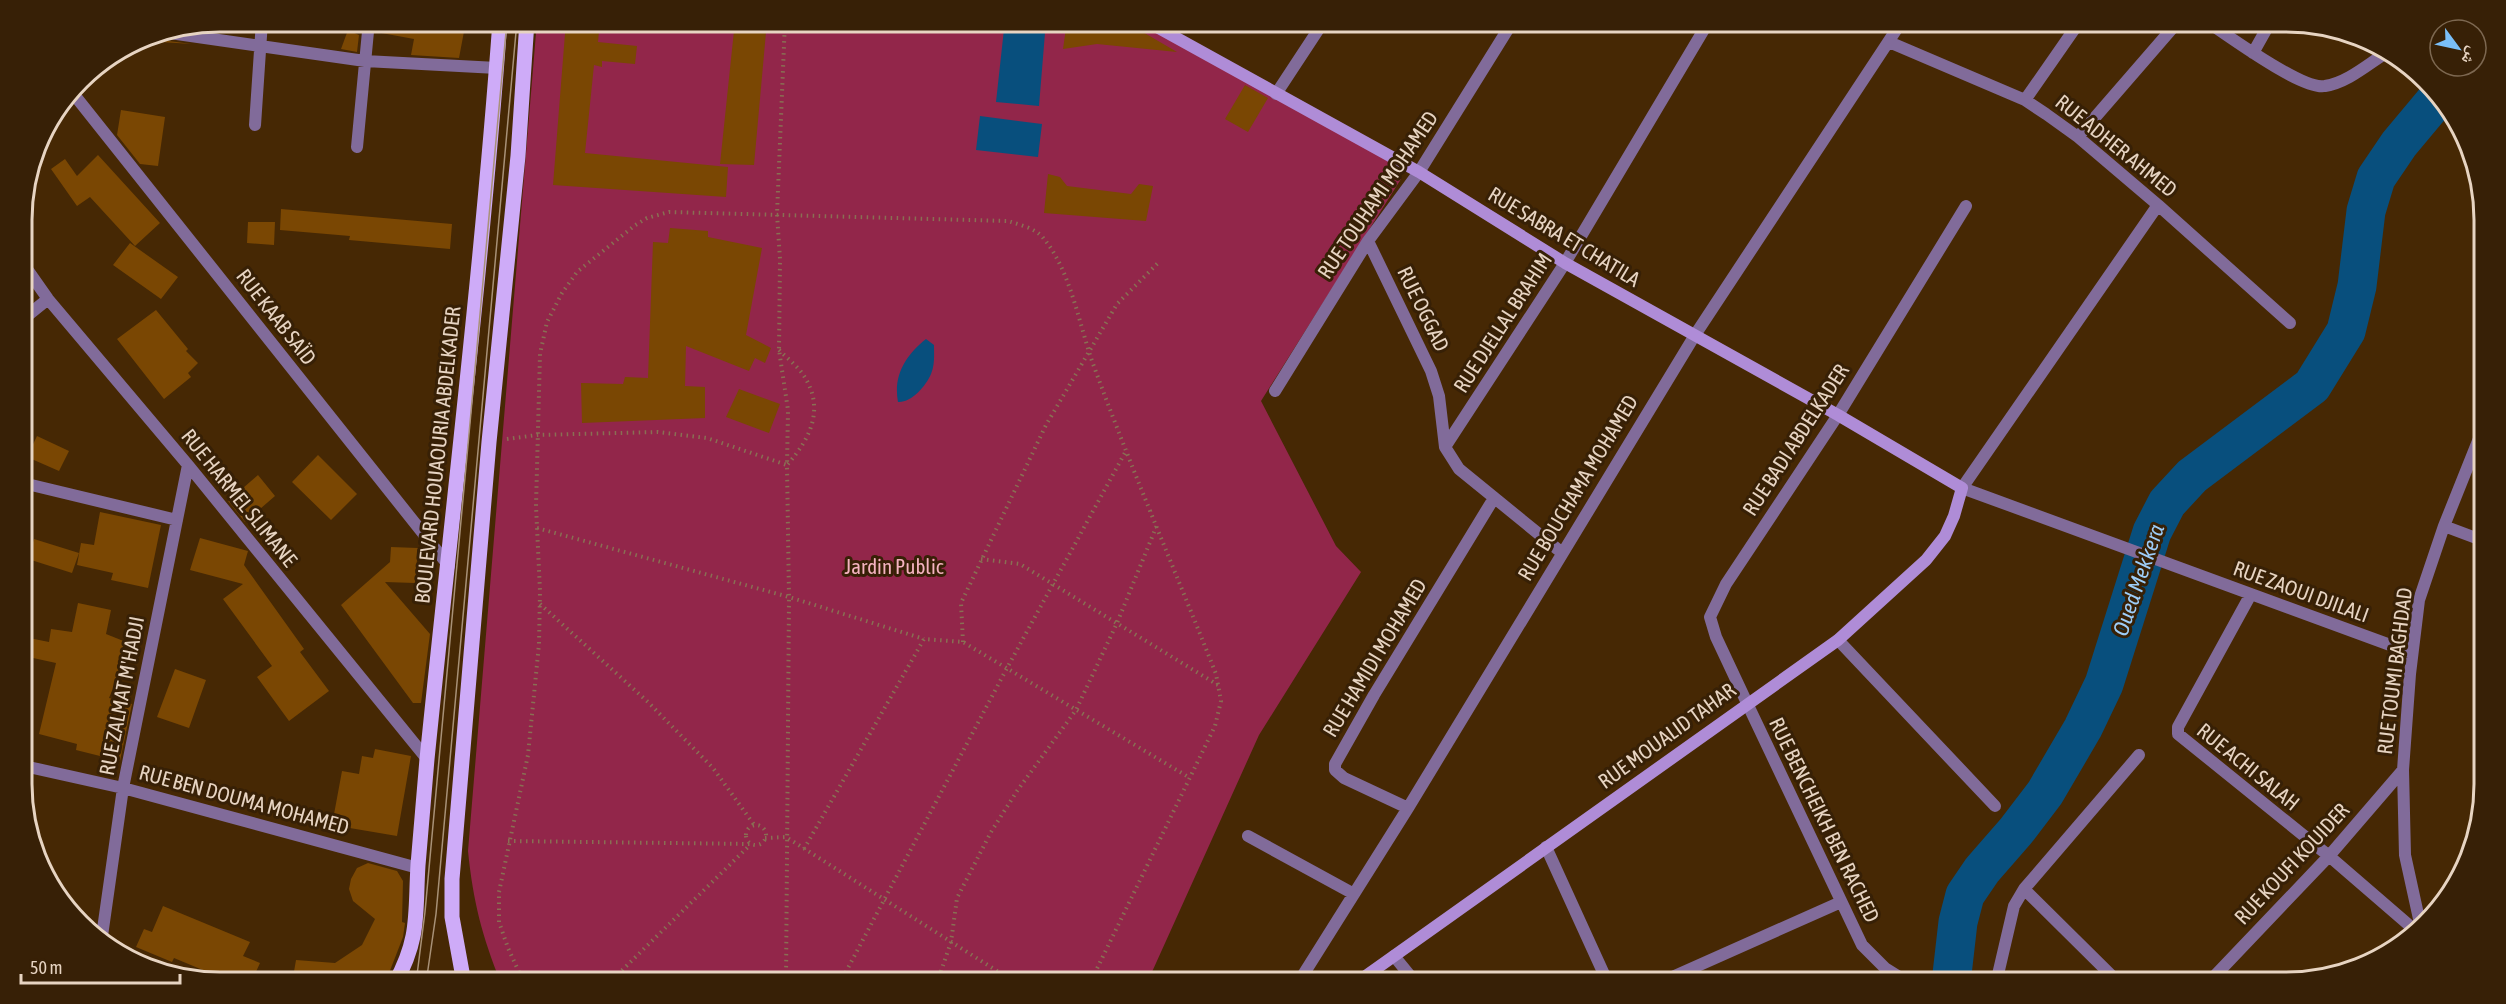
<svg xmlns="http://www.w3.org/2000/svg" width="2506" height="1004" font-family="'Asap Condensed','Noto Naskh Arabic',sans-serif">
<rect width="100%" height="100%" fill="#462804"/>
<path fill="#92264a" d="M537,21H1153L1401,167V179L1261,401L1336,546L1361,572L1259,735L1147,983H501C482,936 473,901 468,851Z"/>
<path fill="#084f7d" d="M1004,29L1045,33L1039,106L996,102Z
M980,116L1042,124L1038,157L976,150Z
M926,339L934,345C934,354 935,365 931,374C926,386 911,403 898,402C893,375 906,355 926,339Z"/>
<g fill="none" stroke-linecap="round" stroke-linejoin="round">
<path stroke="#084f7d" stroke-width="39" d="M1951,983L1958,922L1965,895L1982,870L2016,831L2045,793L2083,728L2104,684L2152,532L2167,503L2192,476L2312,386L2346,331L2357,286L2366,211L2376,178L2399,144L2440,95"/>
</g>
<path fill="#7a4703" d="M377,21H466L459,58L411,55L414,39L376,32Z
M566,21H600L598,42L637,46L635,64L602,61V67L594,65L585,153L728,167L726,197L553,185Z
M735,21H767L754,165L720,164Z
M1067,21H1124L1177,52L1097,44L1063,49Z
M214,22L213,31L188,27Z
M348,30L359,35L357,52L341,49Z
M155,34L161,40L192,44L145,41V36Z
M1245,85L1268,98L1248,132L1225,119Z
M121,110L165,117L158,166L140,164L117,135Z
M98,155L160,223L135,246L90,197L77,206L51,169L65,159L77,176Z
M1048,174L1060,177L1067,186L1131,194L1139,184L1153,186L1146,221L1044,213Z
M281,209L452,224L450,249L349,240L350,236L280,230Z
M248,222H275L274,245L247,243Z
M670,228L708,231V237L762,248L746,335L771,348L765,363L755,358L749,371L686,346L685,386L705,387V418L582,423L581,383L623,384L625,377L648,378L653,242L668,243Z
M130,243L178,277L161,299L113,265Z
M156,310L188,349L186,351L198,363L188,373L191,377L164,399L117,339Z
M739,389L780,404L769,433L726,417Z
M37,436L69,451L59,471L27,457Z
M318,455L357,494L331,520L292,482Z
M258,475L275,496L245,522L228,501Z
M100,512L161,525L148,588L111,580L113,573L77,565L81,543L94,545Z
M200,538L248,551L244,565L304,649L300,652L329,691L289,721L257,677L272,666L223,599L243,584L190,570Z
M34,539L79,553L72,573L28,559Z
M391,547L418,548L415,583L385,582L430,634L421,703H413L341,605L390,562Z
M78,603L111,610L106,634L131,644L109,698L132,704L120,761L76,750L77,744L39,734L56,663L24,656V637L49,642L51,629L72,632Z
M175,669L206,680L189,728L157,717Z
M375,749L411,756L397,836L332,825L342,771L359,774L362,756L373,758Z
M368,863L397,871L403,881L402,922L405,923L403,937L386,981L384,983H292L296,960L335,963L362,945L375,919L353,901L349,889L351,879L357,868Z
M163,906L250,942L243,956L260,963L251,983H234L174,958L172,962L136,947L144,929L152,932Z"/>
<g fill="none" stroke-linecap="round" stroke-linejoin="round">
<path stroke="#896f53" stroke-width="4" stroke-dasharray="1.5 4.5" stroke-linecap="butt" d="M779,350C787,358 796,365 802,373C826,407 811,438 787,465L788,410L779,350L780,259L777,214L785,21
M507,439L537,435L658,432L707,438L787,465L789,597L786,983
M537,528L789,597L924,639
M981,559L1020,564L1218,685
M540,604L648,702L713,768L755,826
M963,642L961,603L1046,425L1117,304L1158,263
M746 835a10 10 0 1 1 20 0a10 10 0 1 1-20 0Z
M765,838L786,837L1016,983
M508,841L751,844
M804,849L924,639L963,642L1190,778
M524,983L508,948L499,922V892L528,755L539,644L540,591L536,506L540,354L547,322L562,293L577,272L634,226L647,218L669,212L1008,221C1020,225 1036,228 1044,239C1070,270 1079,323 1092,361C1130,466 1175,570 1216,674L1221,701L1215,726L1090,983
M609,983L750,845
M840,983L1007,668L1127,449
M937,983L951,942L957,898L991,832L1017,791L1076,710L1117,623L1157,525"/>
<path stroke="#816b9a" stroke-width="12" d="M2206,21C2227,35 2303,91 2325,86C2349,82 2369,63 2389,51
M163,32L365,61L497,68
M1889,42L2025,100L2046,114L2078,137L2158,205L2290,323
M2253,53L2271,21
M72,92L449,566
M1276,94L1324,21
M2025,100L2080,21
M255,125L262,21
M2078,137L2176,24L2182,21
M357,147L369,21
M2158,205L1962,488L2412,653
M1368,241L1431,371L1439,396L1445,447
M22,262L48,299L188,465L427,759
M22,320L48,299
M1275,391L1368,241L1419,172L1513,21
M23,483L177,520
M2444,526L2484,541
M1561,552L1459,469L1445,447L1565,263L1709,21
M2251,594L2178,727V734L2329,856L2417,932
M1838,640L1995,806
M24,766L123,788L418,868
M1408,808L1344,778L1335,770V764L1374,695L1494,498
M1248,836L1354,894
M1546,847L1608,983
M2024,889L2119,983
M2421,928L2405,855L2403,770L2410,674L2419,600L2444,526L2484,426
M102,936L123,788L188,465
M1394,956L1416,983
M1298,983L1408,808L1695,335L1902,21
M1659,983L1841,902
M1909,983L1885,968L1862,945L1747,703L1716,637L1710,617L1726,584L1838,415L1966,206
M1996,983L2014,906L2024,889L2139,755
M2208,983L2329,856L2403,770"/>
<path stroke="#af8cd7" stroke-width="12" d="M1146,21L1419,172L1565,263L1838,415L1962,488L1954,516L1945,536L1926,560L1838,640L1356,983"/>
<path stroke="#ceabf8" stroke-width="15" d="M395,983C420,938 415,914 418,865C421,830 424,794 427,759C452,513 482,267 500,21
M464,983L452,917V879L489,442L518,156L527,21"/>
<path stroke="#a89177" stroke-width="1.5" d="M416,983L425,912L507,21
M426,983L436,914L517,21"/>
</g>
<g text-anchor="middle" stroke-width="6" stroke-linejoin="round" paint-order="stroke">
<g font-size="21" fill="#e7d4c2" stroke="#372006">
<text transform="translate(2116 146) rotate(39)" y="7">RUE ADHER AHMED</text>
<text transform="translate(1378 195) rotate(-56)" y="7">RUE TOUHAMI MOHAMED</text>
<text transform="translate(1564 237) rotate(31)" y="7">RUE SABRA ET CHATILA</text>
<text transform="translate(1423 309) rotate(64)" y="7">RUE OGGAD</text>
<text transform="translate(276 317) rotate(52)" y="7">RUE KAAB SAÏD</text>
<text transform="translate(1503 323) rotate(-57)" y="7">RUE DJELLAL BRAHIM</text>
<text transform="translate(1796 440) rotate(-57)" y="7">RUE BADI ABDELKADER</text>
<text transform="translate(438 455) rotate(-84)" y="7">BOULEVARD HOUAOURIA ABDELKADER</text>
<text transform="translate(1578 488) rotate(-59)" y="7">RUE BOUCHAMA MOHAMED</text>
<text transform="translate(239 498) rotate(51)" y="7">RUE HARMEL SLIMANE</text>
<text transform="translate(2301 592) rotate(20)" y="7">RUE ZAOUI DJILALI</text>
<text transform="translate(1375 658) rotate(-59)" y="7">RUE HAMIDI MOHAMED</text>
<text transform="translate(2395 671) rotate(-83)" y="7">RUE TOUMI BAGHDAD</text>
<text transform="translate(122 696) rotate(-79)" y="7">RUE ZALMAT M'HADJI</text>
<text transform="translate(1667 736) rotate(-36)" y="7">RUE MOUALID TAHAR</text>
<text transform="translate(2248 767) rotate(39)" y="7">RUE ACHI SALAH</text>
<text transform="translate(244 800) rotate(15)" y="7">RUE BEN DOUMA MOHAMED</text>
<text transform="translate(1824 820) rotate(64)" y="7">RUE BENCHEIKH BEN RACHED</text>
<text transform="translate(2292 864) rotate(-47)" y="7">RUE KOUFI KOUIDER</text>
</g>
<g font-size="21" fill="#f5b3c1" stroke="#372006">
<text x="894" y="574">Jardin Public</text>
</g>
<g font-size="22" font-style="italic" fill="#9dcdf8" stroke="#372006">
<text transform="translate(2138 580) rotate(-71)" y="8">Oued Mekkera</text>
</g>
</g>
<path d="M0 0H2506V1004H0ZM220 32H2286A188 188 0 0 1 2474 220V784A188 188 0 0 1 2286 972H220A188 188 0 0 1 32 784V220A188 188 0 0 1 220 32Z" fill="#372006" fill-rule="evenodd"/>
<path fill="none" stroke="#e7d4c2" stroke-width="3" d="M220 32H2286A188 188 0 0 1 2474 220V784A188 188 0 0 1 2286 972H220A188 188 0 0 1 32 784V220A188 188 0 0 1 220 32Z"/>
<g transform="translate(2458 48) rotate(123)"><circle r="28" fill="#372006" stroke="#7d6851" stroke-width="1.5"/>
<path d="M0-4.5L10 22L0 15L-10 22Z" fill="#7abff8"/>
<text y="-9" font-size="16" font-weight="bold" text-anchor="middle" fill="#e7d4c2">ش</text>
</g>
<path d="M21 974v9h159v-9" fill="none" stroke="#e7d4c2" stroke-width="3"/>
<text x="30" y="974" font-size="18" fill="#e7d4c2" stroke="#372006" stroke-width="4.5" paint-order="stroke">50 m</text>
</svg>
